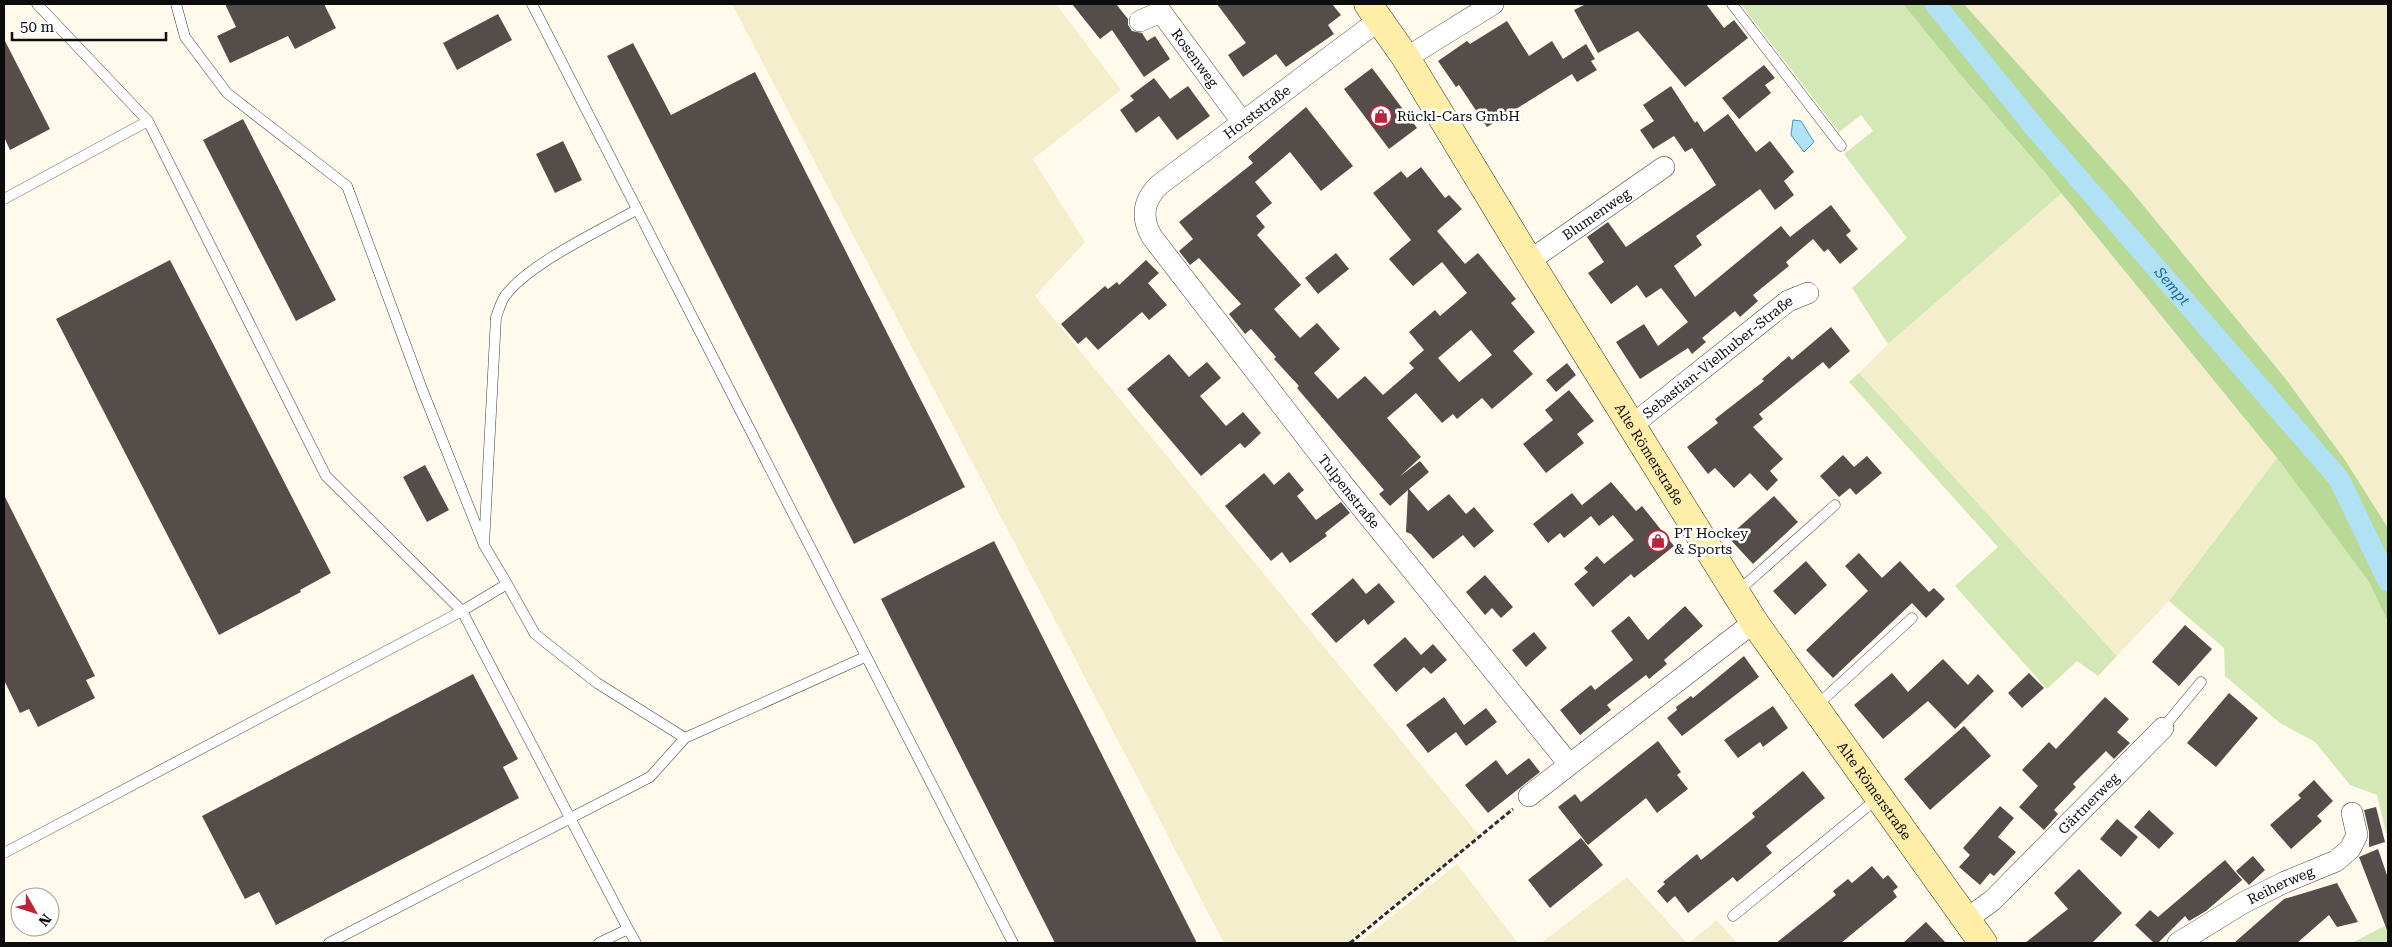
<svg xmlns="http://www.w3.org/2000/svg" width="2392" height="947" font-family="'Roboto Serif',serif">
<rect width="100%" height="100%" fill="#fffaec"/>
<path fill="#f4eecd" d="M732,4H1056L1121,90L1033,159L1085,242L1035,296L1479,835L1346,943H1224Z
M1964,4H2388V528L2345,460L2285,378L2129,188Z
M2062,193L2277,458L2169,601L2117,656L1859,373L1888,344Z
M1457,864L1518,943H1359Z
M1627,877L1687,943H1541Z
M1717,920L1737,943H1689Z"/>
<path fill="#d4e8b6" d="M1741,4H1903L1969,85L2062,193L1888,344L1852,288L1907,238L1844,154L1873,131L1861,115L1839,132Z
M1859,373L2117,656L2098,676L2077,661L2047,689L1955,586L1998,547L1849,382Z
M2277,458L2369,582L2388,622V841L2377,795L2350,785L2315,742L2280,723L2225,676L2224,648L2169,601Z
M2388,924V943H2352Z"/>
<path fill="#b9d996" d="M1903,4H1964L2129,188L2285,378L2345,460L2388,528V622L2369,582L2277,458L2045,173L1969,85Z"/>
<path fill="#b1e1f5" stroke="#399ccb" d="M1793,120L1801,121L1814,142L1804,152L1791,135Z"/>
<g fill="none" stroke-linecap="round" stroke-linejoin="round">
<path stroke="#b1e1f5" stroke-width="21" id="s1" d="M1935,4L2035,128L2339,479L2388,581"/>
</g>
<path fill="#554d49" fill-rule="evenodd" d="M225,4H324L336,28L295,49L288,36L230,63L217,36L236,27Z
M1072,4H1116L1128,19V25L1132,31L1142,33L1147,41L1155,36L1170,59L1144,77L1112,30L1100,39Z
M1217,4H1332L1341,15L1328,25L1334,34L1286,67L1276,54L1243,77L1228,55L1246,43Z
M1586,4H1706L1724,28L1734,20L1748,38L1685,87L1638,31L1598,53L1574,10Z
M498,14L512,40L457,70L443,43Z
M1507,21L1529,56L1552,41L1563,59L1586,44L1595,59L1591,61L1597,70L1577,82L1572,74L1487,127L1459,85L1456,87L1438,61L1467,41L1470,44Z
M4,39L50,129L10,150L4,137Z
M633,43L671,115L755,72L965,487L854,544L607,56Z
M1764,65L1775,78L1765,85L1771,93L1739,119L1722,98Z
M1372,68L1417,128L1389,149L1344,89Z
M1154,78L1170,99L1188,86L1210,116L1177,140L1159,116L1136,133L1120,110L1134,100L1130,96Z
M1671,86L1695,123L1697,121L1704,132L1728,114L1756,152L1770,141L1794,172L1784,181L1794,195L1775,210L1760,189L1696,236L1702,245L1674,266L1695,297L1781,226L1790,237L1831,205L1851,231L1846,235L1858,249L1840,264L1828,249L1824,252L1813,239L1786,262L1789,266L1753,295L1758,301L1740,317L1735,311L1702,338L1706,342L1692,354L1688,348L1640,379L1616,342L1644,324L1658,346L1688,322L1661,288L1646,298L1637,285L1611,304L1588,273L1604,262L1587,237L1608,222L1626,247L1716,185L1692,148L1685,152L1674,136L1653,149L1640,130L1654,121L1643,105Z
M1306,107L1353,166L1321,191L1290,152L1255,182L1272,203L1256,216L1265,227L1257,235L1301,285L1274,309L1300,338L1317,323L1340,349L1314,373L1338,399L1365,376L1383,395L1414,368L1409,363L1424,350L1409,332L1435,310L1440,316L1467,293L1442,262L1413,286L1389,259L1411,240L1373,193L1401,171L1407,178L1421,167L1445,198L1449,195L1462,209L1437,231L1465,264L1478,253L1516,299L1511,303L1535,332L1513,351L1533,374L1492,409L1482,398L1457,419L1453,414L1442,423L1416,393L1387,418L1421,457L1399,477L1420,461L1429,472L1409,489L1428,511L1449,494L1466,514L1474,507L1494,531L1474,548L1463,535L1433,559L1411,534L1406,532L1408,490L1390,506L1379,494L1384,490L1297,388L1299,386L1274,359L1276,357L1251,329L1245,334L1229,314L1241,304L1199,258L1190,265L1179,251L1193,239L1179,222L1253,163L1248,157ZM1471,330L1492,355L1459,382L1438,358Z
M243,119L336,300L296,321L203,140Z
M563,141L582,180L555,193L536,154Z
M1336,253L1349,269L1318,294L1305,278Z
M170,260L331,573L300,590L301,592L219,635L56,319Z
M1146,260L1159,273L1148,283L1167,305L1149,320L1142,312L1098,350L1086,337L1078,344L1061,324L1105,286L1108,289L1117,282L1119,285Z
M1831,327L1850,351L1829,369L1823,362L1759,414L1763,419L1753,427L1783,459L1770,471L1778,480L1767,491L1750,473L1734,488L1715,468L1708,474L1687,447L1718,423L1715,419L1764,381L1762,379L1789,356L1792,360Z
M1169,354L1189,377L1207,362L1221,378L1200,396L1226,426L1243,412L1261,433L1245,448L1240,443L1201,476L1127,389Z
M1567,363L1576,375L1556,392L1546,380Z
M1569,390L1594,421L1577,434L1584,443L1546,473L1523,444L1553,420L1545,410Z
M1843,455L1854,467L1867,456L1882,473L1856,495L1850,488L1839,497L1820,476Z
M425,465L449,510L427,522L403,477Z
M1289,472L1304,490L1297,496L1316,520L1341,502L1350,513L1325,533L1327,536L1290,563L1282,552L1271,561L1225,506L1264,473L1274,485Z
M1611,482L1636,511L1642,506L1674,546L1634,578L1631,574L1593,607L1574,584L1588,572L1584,568L1597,556L1604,564L1634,540L1613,515L1599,526L1591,516L1564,538L1560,533L1548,543L1533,524L1572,493L1585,509L1582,505Z
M4,495L95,676L86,680L95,698L38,727L29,709L20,713L4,680Z
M1774,496L1798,522L1753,564L1728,537Z
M994,541L1197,943H1055L881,599Z
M1859,553L1882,578L1900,561L1929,592L1934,588L1945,599L1926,618L1912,603L1833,678L1806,650L1868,591L1845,566Z
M1806,561L1827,585L1795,615L1773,591Z
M1485,575L1513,607L1501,618L1492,608L1485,615L1466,592Z
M1353,578L1366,594L1379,583L1395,602L1368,625L1364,619L1336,643L1311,614Z
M1685,606L1703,626L1664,660L1667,664L1649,679L1646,675L1607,705L1611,710L1580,735L1560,710L1591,685L1595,690L1633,660L1611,631L1629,616L1648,640Z
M2185,625L2212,649L2179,686L2152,662Z
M1534,632L1547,648L1526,667L1512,650Z
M1405,637L1421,655L1433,644L1447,660L1431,674L1424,667L1396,692L1373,665Z
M1744,656L1759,677L1682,736L1667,718L1677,710L1676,707L1691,696L1693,698Z
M1943,659L1968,685L1978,674L1994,691L1955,729L1928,701L1883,739L1854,705L1892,673L1908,692Z
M2029,673L2044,688L2022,708L2008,693Z
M473,674L518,759L503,767L519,798L276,925L259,892L245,899L202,816Z
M2229,693L2258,718L2216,767L2187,743Z
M1444,697L1464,725L1486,708L1497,722L1466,746L1456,732L1428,753L1406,725Z
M2105,697L2129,719L2117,732L2130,743L2114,759L2106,751L2073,784L2076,787L2054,810L2058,814L2044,830L2019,807L2038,786L2022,770L2049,742L2056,749Z
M1773,706L1788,728L1763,747L1760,742L1738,758L1724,740Z
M1964,726L1991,756L1930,810L1904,779Z
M1658,741L1681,772L1677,775L1688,789L1657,813L1646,798L1588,845L1558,807L1575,794L1581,802Z
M1529,758L1540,772L1488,813L1465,785L1496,760L1507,775Z
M1803,771L1825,798L1766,846L1772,853L1737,882L1733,877L1688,913L1675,896L1667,903L1657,891L1665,884L1663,882L1697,854L1701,860L1755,817L1752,813Z
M2314,780L2333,801L2317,816L2322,821L2291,849L2270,825L2301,798L2298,795Z
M2000,806L2014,818L1998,837L2016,852L1994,876L1990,873L1980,885L1959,867L1970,855L1963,848Z
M2376,807L2385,842L2369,847V832L2364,810Z
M2149,810L2174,833L2159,849L2134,827Z
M2117,819L2138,837L2121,857L2100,839Z
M1581,838L1603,865L1550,908L1528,880Z
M2378,849L2388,878V930H2387L2359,857Z
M2253,856L2265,870L2249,885L2236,871Z
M2225,860L2242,880L2206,911L2189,921L2185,916L2158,943H2154L2135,925L2150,910L2158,917Z
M1872,866L1883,879L1888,875L1898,887L1893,891L1897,897L1841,943H1776L1836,895L1833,891L1848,879L1852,883Z
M2079,869L2122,913L2092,943H2025L2068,909L2054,893Z
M2337,883L2358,922L2337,927L2329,915L2297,943H2234L2284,899Z
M1926,922L1946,943H1903Z"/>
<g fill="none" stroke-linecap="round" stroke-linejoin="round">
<g stroke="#3f3f3f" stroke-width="11">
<path id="service" d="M37,4L148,121L326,476L462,611L628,929
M176,4L185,37L227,93L347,186L422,389L484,545
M532,4L1013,943
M1732,4L1841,146
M4,199L148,121
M507,584L484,545L496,317C499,310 501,301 505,296C528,264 601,230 636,210
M1737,592L1835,505
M1815,707L1912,618
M2163,728L2201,682
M4,853L462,611L507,584L535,634L597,683L685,738
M1733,916L1878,798
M329,943L650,777L685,738L865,657
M599,943L628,929L636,943"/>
</g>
<g stroke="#3f3f3f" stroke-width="22">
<g id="minor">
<path id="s2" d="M1379,20L1159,185C1143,201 1141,218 1152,237L1341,482L1569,764"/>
<path id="s3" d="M1140,21L1161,12L1243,123"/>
<path d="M1406,58L1493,4"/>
<path id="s4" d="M1529,261L1664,167"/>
<path id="s5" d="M1631,426L1788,301L1808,293"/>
<path d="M1529,796L1754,622"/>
<path id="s6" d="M1967,919L1993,900L2163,728"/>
<path id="s7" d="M2178,943L2243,903L2285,882L2336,861L2350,849L2357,835L2352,813"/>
</g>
</g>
<g stroke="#2e2e2e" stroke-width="29">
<g id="secondary">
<path id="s8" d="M1368,4L1406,58L1529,261L1754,622L1983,943"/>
</g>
</g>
<path stroke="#2e2e2e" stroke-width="3" stroke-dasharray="5 2.5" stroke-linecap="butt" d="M1350,943L1513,809"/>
<use href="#service" stroke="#fff" stroke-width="10"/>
<use href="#minor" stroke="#fff" stroke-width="21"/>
<use href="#secondary" stroke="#feeea8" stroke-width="28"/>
</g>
<defs>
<g id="shop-ring" transform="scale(1.125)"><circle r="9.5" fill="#fff" stroke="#ba2639" stroke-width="1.5"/><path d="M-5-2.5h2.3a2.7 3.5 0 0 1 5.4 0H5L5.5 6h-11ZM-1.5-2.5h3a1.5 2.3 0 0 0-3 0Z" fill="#ba2639"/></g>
</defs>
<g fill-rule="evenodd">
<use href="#shop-ring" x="1381" y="116"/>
<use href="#shop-ring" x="1658" y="541"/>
</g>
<g text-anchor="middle" stroke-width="5" stroke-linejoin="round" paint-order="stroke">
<g font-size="14" fill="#0c0c0c" stroke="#fff">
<text dy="5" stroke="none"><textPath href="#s3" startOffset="80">Rosenweg</textPath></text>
<text transform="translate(1257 112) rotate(-37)" y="5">Horststraße</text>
<text dy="5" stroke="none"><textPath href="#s4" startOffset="82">Blumenweg</textPath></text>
<text dy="5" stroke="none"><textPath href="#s5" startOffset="111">Sebastian-Vielhuber-Straße</textPath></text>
<text dy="5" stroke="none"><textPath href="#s8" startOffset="531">Alte Römerstraße</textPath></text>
<text dy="5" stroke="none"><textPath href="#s2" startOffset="654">Tulpenstraße</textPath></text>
<text dy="5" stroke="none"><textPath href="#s8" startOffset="936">Alte Römerstraße</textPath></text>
<text dy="5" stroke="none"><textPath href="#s6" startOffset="168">Gärtnerweg</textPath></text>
<text dy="5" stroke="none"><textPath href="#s7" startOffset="118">Reiherweg</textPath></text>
</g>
<g font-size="14" fill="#0c0c0c" stroke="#fff" text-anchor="start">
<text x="1397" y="121">Rückl-Cars GmbH</text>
<text x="1674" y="538">PT Hockey<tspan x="1674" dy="16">&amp; Sports</tspan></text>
</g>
<g font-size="15" font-style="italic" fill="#176c9c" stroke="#fff">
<text dy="5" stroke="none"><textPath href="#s1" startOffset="369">Sempt</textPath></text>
</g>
</g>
<rect width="2392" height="947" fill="none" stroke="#0c0c0c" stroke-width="10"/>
<g transform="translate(35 912) rotate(129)"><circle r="24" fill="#ffffff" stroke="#9e9e9e"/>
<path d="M0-4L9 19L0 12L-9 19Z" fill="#ba2639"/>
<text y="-8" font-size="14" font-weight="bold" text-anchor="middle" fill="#0c0c0c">N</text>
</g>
<path d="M12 32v8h154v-8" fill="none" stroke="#0c0c0c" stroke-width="2.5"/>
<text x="20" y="32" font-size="15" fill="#0c0c0c" stroke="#ffffff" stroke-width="4" paint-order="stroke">50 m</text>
</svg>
